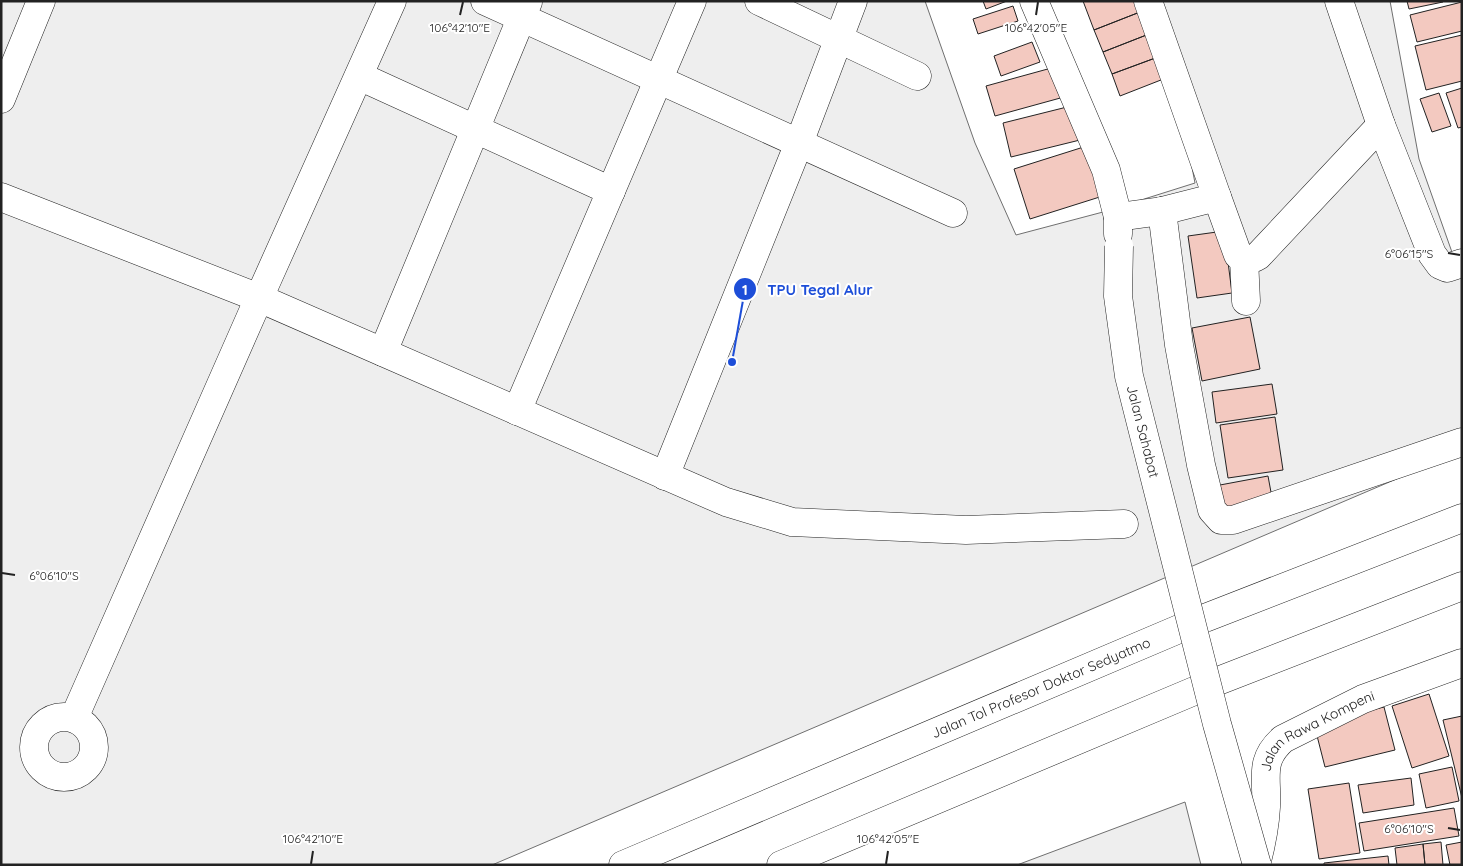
<svg xmlns="http://www.w3.org/2000/svg" width="1463" height="866" font-family="Quicksand,sans-serif">
<rect width="100%" height="100%" fill="#fff"/>
<path fill="#eee" stroke="#6f6f6f" d="M1,1H925L975,143L1016,235L1103,212L1195,183L1160,2L1167,1H1390L1419,159L1459,272L1462,273V451L492,865H1Z
M1185,802L1201,865H1017Z"/>
<path fill="#f3c9c0" stroke="#222" d="M983,1H1007L986,9Z
M1083,1H1136L1140,12L1094,30Z
M1407,1H1443V2L1409,9Z
M1462,2V31L1417,42L1410,15Z
M1013,6L1018,21L978,34L973,19Z
M1140,12L1149,34L1103,52L1094,30Z
M1149,34L1158,57L1112,74L1103,52Z
M1462,35V81L1426,90L1415,46Z
M1032,42L1040,62L1001,76L994,56Z
M1158,57L1166,78L1120,96L1112,74Z
M1055,67L1064,97L995,116L986,86Z
M1462,88V127L1458,128L1446,93Z
M1439,93L1451,126L1432,132L1420,99Z
M1071,106L1080,140L1011,157L1003,123Z
M1090,145L1106,195L1030,219L1014,169Z
M1224,231L1232,293L1197,298L1188,236Z
M1250,317L1260,369L1202,381L1192,328Z
M1272,384L1277,414L1216,423L1212,392Z
M1275,417L1283,470L1228,478L1220,425Z
M1268,476L1273,503L1225,511L1220,485Z
M1429,694L1449,756L1412,768L1392,706Z
M1384,707L1395,750L1325,767L1314,724Z
M1462,716V798L1443,720Z
M1452,767L1459,801L1426,808L1419,774Z
M1411,778L1414,805L1363,813L1358,785Z
M1349,783L1360,853L1319,859L1308,789Z
M1454,808L1459,836L1364,851L1359,823Z
M1441,842L1443,865H1425L1423,844Z
M1462,842V865H1450L1446,845Z
M1423,844L1425,865H1397L1395,848Z
M1388,856L1389,865H1324V863Z"/>
<g fill="none" stroke-linecap="round" stroke-linejoin="round">
<g stroke="#222" stroke-width="29">
<g id="minor">
<path d="M485,1L953,213"/>
<path d="M759,1L917,76"/>
<path d="M1034,1L1106,170L1118,217V234"/>
<path d="M1339,1L1381,125L1432,254L1440,265L1447,268L1462,263"/>
<path d="M359,76L611,191"/>
<path d="M1,99L41,1"/>
<path d="M1,197L259,298L726,502L792,522L966,530L1124,524"/>
<path d="M1217,197L1238,255C1245,260 1250,261 1258,256L1381,125"/>
<path d="M1162,211L1179,345L1201,465L1212,510L1221,520H1233L1462,442"/>
<path d="M1118,217L1162,211L1217,197L1148,1"/>
<path d="M1244,259L1246,301"/>
<path d="M383,352L528,2"/>
<path d="M517,411L692,1"/>
<path d="M665,476L799,143L853,1"/>
<circle cx="64" cy="747" r="30"/>
<path d="M74,718L259,298L392,1"/>
<path id="s1" d="M1256,865C1261,846 1265,827 1266,807C1268,779 1258,761 1283,739L1363,699L1462,663"/>
</g>
</g>
<g stroke="#222" stroke-width="29">
<g id="highway">
<path id="s2" d="M623,865L1205,618L1462,518"/>
<path d="M781,865L1218,681L1462,586"/>
</g>
</g>
<use href="#minor" stroke="#fff" stroke-width="28"/>
<use href="#highway" stroke="#fff" stroke-width="28"/>
<g stroke="#222" stroke-width="29" stroke-linecap="butt">
<g id="minor-bridge">
<path id="s3" d="M1119,246L1118,296L1129,376L1217,724L1257,865"/>
</g>
</g>
<use href="#minor-bridge" stroke="#fff" stroke-width="28"/>
</g>
<path fill="none" stroke="#222" stroke-width="2" d="M460,15L463,2M1036,15L1038,2M1448,253L1460,255M2,573L15,575M1448,828L1460,830M311,864L313,851M886,864L888,851"/>
<g text-anchor="middle" stroke-width="4" stroke-linejoin="round" paint-order="stroke">
<g font-size="14" fill="#222" stroke="#fff">
<text dy="5" stroke="none"><textPath href="#s3" startOffset="188">Jalan Sahabat</textPath></text>
<text dy="5" stroke="none"><textPath href="#s2" startOffset="454">Jalan Tol Profesor Doktor Sedyatmo</textPath></text>
<text dy="5" stroke="none"><textPath href="#s1" startOffset="164">Jalan Rawa Kompeni</textPath></text>
</g>
</g>
<g font-size="12" text-anchor="middle" fill="#222" stroke="#fff" stroke-width="4" stroke-linejoin="round" paint-order="stroke">
<text x="460" y="32">106°42'10"E</text>
<text x="1036" y="32">106°42'05"E</text>
<text x="1409" y="258">6°06'15"S</text>
<text x="54" y="580">6°06'10"S</text>
<text x="1409" y="833">6°06'10"S</text>
<text x="313" y="843">106°42'10"E</text>
<text x="888" y="843">106°42'05"E</text>
</g>
<path fill="none" stroke="#1d4ed8" stroke-width="2" d="M732 362L745 289"/>
<g fill="#1d4ed8" stroke="#fff" stroke-width="2">
<circle cx="732" cy="362" r="5"/>
<circle cx="745" cy="289" r="12"/>
</g>
<g font-size="15" text-anchor="middle" font-weight="bold" fill="#fff">
<text x="745" y="295">1</text>
</g>
<g font-size="15" text-anchor="middle" font-weight="bold" fill="#1d4ed8" stroke="#fff" stroke-width="4" stroke-linejoin="round" paint-order="stroke">
<text x="820" y="295">TPU Tegal Alur</text>
</g>
<rect width="1463" height="866" fill="none" stroke="#222222" stroke-width="5"/>
</svg>
